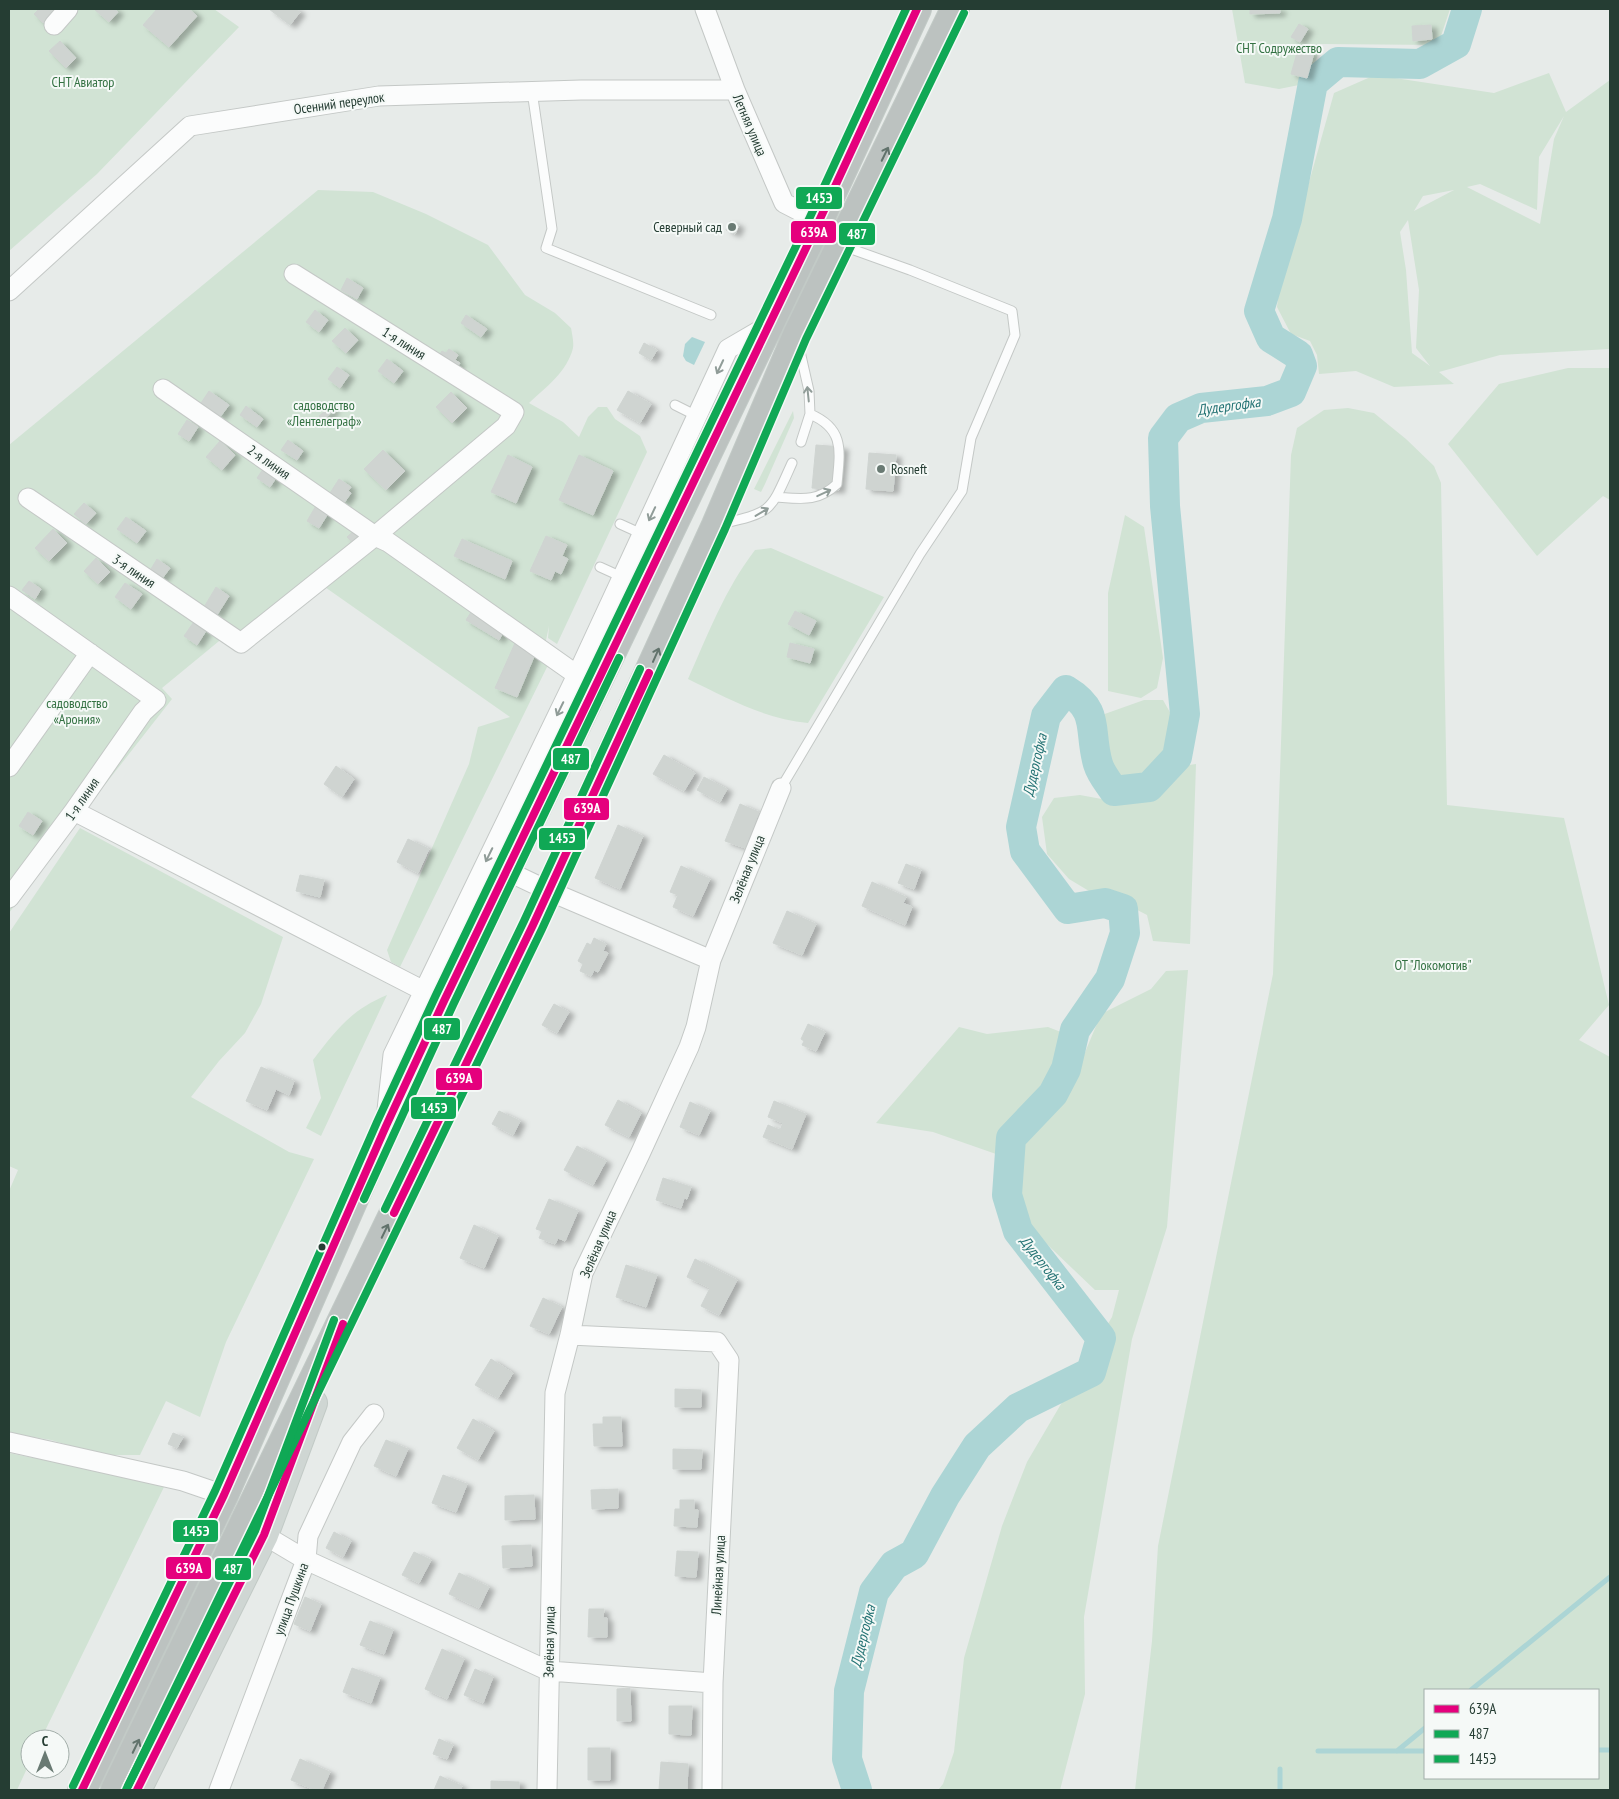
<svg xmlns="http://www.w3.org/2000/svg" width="1619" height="1799" font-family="'PT Sans Narrow',sans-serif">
<defs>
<filter id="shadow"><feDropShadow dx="5.5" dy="3" stdDeviation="2.5" flood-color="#0004"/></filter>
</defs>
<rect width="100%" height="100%" fill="#e7ebe9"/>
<path fill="#d1e3d4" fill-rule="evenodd" d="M9,9H214L239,27L97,174L9,251Z
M1232,9H1450L1438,45L1321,44L1309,83L1279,89L1245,83Z
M1549,73L1566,112L1610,80V349L1500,355L1439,372L1454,384L1394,387L1356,371L1319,374L1317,355L1310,341L1291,334L1277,307L1279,290L1334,93L1375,75L1494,93ZM1564,116L1554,139L1540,224L1467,187L1480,184L1537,210L1539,157ZM1454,190L1414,211L1423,196ZM1408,220L1419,290L1416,348L1430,366L1412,353L1406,270L1400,232Z
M318,190L373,192L426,214L488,245L525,295L555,313L571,328C572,334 574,342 573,348C567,372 546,387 529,403L563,422L579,437L588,417L598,407H607L615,419L640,436L647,452L557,644L548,638L549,626L542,659L548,665L400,967L391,962L387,950L469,764L478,727L510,717L322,585L245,648L224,637L162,688L172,699L82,814L9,913V445Z
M1568,368H1610V500L1603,496L1537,556L1448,444L1499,384Z
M1348,408L1374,413L1406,439L1434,466L1441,483L1447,805L1564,818L1609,1005L1579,1040L1610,1057V1790H1135L1152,1641L1158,1546L1273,974L1291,455L1297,428L1324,410ZM1425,1690H1598V1778H1425Z
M793,411L794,418L765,484L761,492L754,489Z
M1125,515L1144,527L1163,658L1157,688L1141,698L1108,691V593Z
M771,548L884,597L808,723C764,719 727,698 688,679C708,634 725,589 755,550Z
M1144,700H1163L1176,723L1173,743L1159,765L1139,780L1122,781L1108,765L1099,716Z
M1196,764L1190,944L1153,941L1147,915L1118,900L1089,891L1069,879L1047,854L1042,817L1054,798L1080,795L1107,800H1139L1157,790L1182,766Z
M80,828L283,937L261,1004L245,1033L219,1061L191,1097L289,1152L314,1159L226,1342L200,1417L166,1401L140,1455H102L51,1440L9,1433V1191L18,1170L9,1166V933Z
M1188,970L1167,1227L1132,1339L1084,1617L1085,1694L1060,1790H938L943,1784L954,1752L964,1658L1002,1526L1027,1462L1112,1317L1119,1290H1095L1031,1229L1019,1205L1025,1141L1048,1118L1064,1096L1076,1074L1101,1014L1151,989L1166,971Z
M387,995L321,1136L306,1128L321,1098L313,1060C337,1029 351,1010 387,995Z
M959,1027L987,1034L1048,1027L1066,1034L1059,1071L1044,1094L1006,1134L996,1154L933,1132L876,1123Z
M9,1453C60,1465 117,1463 164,1487L41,1739H30V1762L17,1790H9Z"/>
<path fill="#acd5d5" d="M692,337L705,342L694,365L686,361L683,356L685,344Z"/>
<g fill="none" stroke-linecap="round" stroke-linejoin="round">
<path stroke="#acd5d5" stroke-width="5" d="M1471,1690L1610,1577
M1598,1750H1610
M1318,1751H1425
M1397,1751L1425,1728
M1280,1769V1790"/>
<path stroke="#acd5d5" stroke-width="30" d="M857,1790L847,1759L849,1691L874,1592L894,1565L914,1554L945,1496L977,1446L1018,1408L1091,1372L1101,1338L1018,1231L1007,1195L1011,1138L1053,1094L1066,1069L1075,1030L1110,979L1125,933L1123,909L1105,903L1068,909L1025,851L1021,827L1046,716L1066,690C1101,711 1088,730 1098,764C1101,774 1108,782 1114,791L1149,787L1177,757L1185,714L1165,506L1163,438L1178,418L1201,408L1267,401L1291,392L1302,366L1298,355L1271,338L1259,311L1287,219L1313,83L1338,62L1420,64L1456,44L1467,9"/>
</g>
<path fill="#cfd4d1" stroke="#cfd4d1" filter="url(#shadow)" d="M39,9H56L43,23L34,14Z
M94,9H115L118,12L109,22Z
M157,9H189L197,16L169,47L143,25Z
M269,9H296L300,12L290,25Z
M1250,9H1280V13L1250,14Z
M1299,24L1308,29L1300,42L1291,37Z
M1431,25L1432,39L1413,41L1412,26Z
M60,41L76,58L66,68L49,51Z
M1298,49L1314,53L1307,78L1291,74Z
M730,221L739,225L735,234L726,230Z
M347,278L363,288L357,299L341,290Z
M315,310L328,320L319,332L306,322Z
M466,315L487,329L481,337L461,323Z
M345,328L358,340L346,353L332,341Z
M644,343L657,350L651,360L639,353Z
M449,349L458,355L455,360L460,363L453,372L436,360L442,351L446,353Z
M387,359L403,371L394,383L378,371Z
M337,367L349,375L340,388L328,379Z
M209,391L229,405L220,417L201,403Z
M628,391L651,404L640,423L617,410Z
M451,392L467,408L452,423L436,407Z
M246,406L263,419L257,427L240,415Z
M331,406L334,410L323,420L319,416Z
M187,420L198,427L189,441L178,434Z
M288,440L303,451L297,460L281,450Z
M220,441L235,455L222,470L206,457Z
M816,445L843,447L839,490L812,488Z
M383,450L405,471L386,490L364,469Z
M869,453L896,455L893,491L866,489Z
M508,455L532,467L516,503L491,492Z
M579,455L613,471L593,515L559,500Z
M263,469L276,478L270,487L257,478Z
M339,479L351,487L348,491L351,493L344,503L330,493Z
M84,503L96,513L86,524L74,514Z
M317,504L329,512L319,528L307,521Z
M126,517L146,531L137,543L117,529Z
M358,527L363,533L352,542L347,537Z
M53,529L67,543L49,561L35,548Z
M546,536L567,545L562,556L568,559L561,574L555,571L551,580L530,571Z
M462,539L512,561L505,579L454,556Z
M96,558L110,572L98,584L84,571Z
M157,559L170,568L161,580L149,572Z
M29,581L41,589L35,599L22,590Z
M125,583L142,594L131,609L115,597Z
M216,587L229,596L217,615L204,607Z
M473,609L505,629L499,640L466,620Z
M795,611L816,621L809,635L788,624Z
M193,623L206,631L197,645L184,636Z
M515,643L536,652L517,697L495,688Z
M790,643L814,649L810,663L787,657Z
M664,755L695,773L684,791L653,774Z
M336,766L354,779L342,797L324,784Z
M704,777L727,789L720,802L697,790Z
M740,804L759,812L745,848L725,841Z
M28,812L42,821L33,835L19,826Z
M618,825L643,836L620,889L595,878Z
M408,839L429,849L418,873L397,862Z
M906,864L921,870L914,889L898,883Z
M681,866L710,879L693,916L673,907L678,895L670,892Z
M300,875L324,880L320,897L296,891Z
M872,882L906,897L903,903L912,907L905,925L862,906Z
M787,911L816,924L802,955L773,943Z
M594,938L606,944L603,951L608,953L598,972L594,970L591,976L580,971L583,964L578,961L587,943L591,945Z
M554,1004L569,1012L557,1033L542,1025Z
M808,1024L825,1032L816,1051L802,1045L804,1041L801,1039Z
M261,1067L294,1081L289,1095L276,1089L267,1110L246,1101Z
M618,1100L641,1113L629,1137L605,1125Z
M774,1101L806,1114L792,1149L763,1137L768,1125L780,1130L783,1123L768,1117Z
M690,1102L710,1111L699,1135L680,1127Z
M499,1111L520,1121L513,1135L492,1124Z
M577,1146L606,1161L593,1185L564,1170Z
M663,1178L691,1187L687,1199L684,1198L681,1208L656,1200Z
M549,1199L578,1211L565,1241L558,1238L555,1244L539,1238L542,1231L536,1229Z
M474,1225L498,1236L484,1268L460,1258Z
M695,1259L737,1280L719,1315L701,1306L710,1288L687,1277Z
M626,1265L657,1275L646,1307L616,1297Z
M543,1298L562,1307L549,1334L530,1326Z
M491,1359L513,1373L498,1398L475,1385Z
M675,1389L701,1390V1407H675Z
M603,1417H621L622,1446H594L593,1424H603Z
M473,1419L494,1431L478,1460L457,1448Z
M173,1433L183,1437L177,1448L168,1444Z
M386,1440L408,1449L396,1476L374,1466Z
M673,1449L702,1450L701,1469H673Z
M443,1475L467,1484L456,1512L432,1503Z
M618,1489V1508L592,1509L591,1490Z
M534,1495L535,1519L505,1520V1496Z
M680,1500H694V1510H698L697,1527L674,1526L675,1509H680Z
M334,1532L351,1541L343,1557L326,1548Z
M531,1545L532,1566L503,1568L502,1546Z
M677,1551L698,1552L696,1577L675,1576Z
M414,1552L431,1560L419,1583L402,1575Z
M459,1573L489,1587L479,1608L449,1594Z
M305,1597L321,1604L310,1631L294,1624Z
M589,1609H604L603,1618H607V1637H588Z
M370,1621L393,1630L384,1654L360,1645Z
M442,1649L464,1659L447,1699L425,1689Z
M352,1668L380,1678L371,1703L343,1692Z
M475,1669L493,1677L483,1703L464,1695Z
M630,1688L631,1721H617V1689Z
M669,1706H692L691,1735L669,1734Z
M439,1739L453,1745L447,1759L433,1754Z
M588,1748H610V1780H588Z
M300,1759L330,1772L322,1790H315L291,1780Z
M661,1762L688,1764L687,1790H659Z
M440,1776L462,1786L460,1790H434Z
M491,1781L519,1782V1790H491Z"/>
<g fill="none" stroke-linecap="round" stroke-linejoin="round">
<g stroke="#c4c8c6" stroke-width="11">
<path id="lane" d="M532,91L552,229L546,248L711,315
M799,347L809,391L810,414L801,442
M675,405L697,416
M777,497C802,499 818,502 837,484C840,451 845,429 810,414
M620,524L642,534
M721,524C773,512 770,512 792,463
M600,567L622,577
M781,788L920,554L962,491L971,438L1015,335L1012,311L910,270L843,246"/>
</g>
<g stroke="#c4c8c6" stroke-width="21">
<path id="street" d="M705,9L735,90L784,203L819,221
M54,25L68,9
M9,291L190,126L379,96L581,90H735
M163,389L375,536L388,542L577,675
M28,498L241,643L375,536L506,426L514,412L294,274
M9,596L156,700L143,712L74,811L9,898
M9,767L90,653
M74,811L424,991
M507,871L549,891L711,960
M387,1110L393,1055L577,675L728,349L769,325
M570,1335L717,1342L729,1360L713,1683L712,1790
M9,1442L183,1481L224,1495
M264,1535L306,1560L549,1671L713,1683
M219,1790L306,1560L308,1536L352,1442L374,1414
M547,1790L555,1393L570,1335L583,1273L640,1154L689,1047L696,1027L711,960L781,788"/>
</g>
<g stroke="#c2cac6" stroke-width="30">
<path id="primary" d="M137,1790L264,1535L313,1403"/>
</g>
<g stroke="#c2cac6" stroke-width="30">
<path id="highway" d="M82,1790L224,1495L386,1126L444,1001L819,221L917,9
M115,1790L533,925L716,525L797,335L955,9"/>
</g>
<use href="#lane" stroke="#fbfcfc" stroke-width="9"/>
<use href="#street" stroke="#fbfcfc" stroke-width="19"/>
<use href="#primary" stroke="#cfd6d3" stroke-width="28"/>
<use href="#highway" stroke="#bcc2c0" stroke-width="28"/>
<g stroke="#f5f9f7" stroke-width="11">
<path id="bus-1" d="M394,1213L533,925L649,673
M82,1790L224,1495L386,1126L444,1001L819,221L917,9
M137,1790L264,1535L343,1324"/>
</g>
<g stroke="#f5f9f7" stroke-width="11">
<path id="bus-2" d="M364,1199L453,1005L619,658
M126,1790L542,929L725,529L806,339L964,13"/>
</g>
<g stroke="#f5f9f7" stroke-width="11">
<path id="bus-3" d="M385,1209L524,921L640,669
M73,1786L215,1491L377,1122L435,997L810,217L906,9
M128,1786L255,1531L334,1320"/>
</g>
<use href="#bus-1" stroke="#e5007d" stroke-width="8"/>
<use href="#bus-2" stroke="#10a855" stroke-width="8"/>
<use href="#bus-3" stroke="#10a855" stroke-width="8"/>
</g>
<defs><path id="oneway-shaft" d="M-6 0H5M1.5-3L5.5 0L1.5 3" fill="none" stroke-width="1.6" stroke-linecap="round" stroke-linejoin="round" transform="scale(1.25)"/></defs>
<g stroke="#61726b">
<use href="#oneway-shaft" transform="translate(885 154) rotate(-64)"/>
<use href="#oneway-shaft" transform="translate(656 655) rotate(-66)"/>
<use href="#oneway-shaft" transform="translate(385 1231) rotate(-64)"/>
<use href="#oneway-shaft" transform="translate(136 1746) rotate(-64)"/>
</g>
<g stroke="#909c98">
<use href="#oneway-shaft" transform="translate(720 367) rotate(115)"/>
<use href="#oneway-shaft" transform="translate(808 394) rotate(-96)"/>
<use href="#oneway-shaft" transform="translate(824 493) rotate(-25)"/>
<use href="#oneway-shaft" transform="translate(762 512) rotate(-31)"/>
<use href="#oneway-shaft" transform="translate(652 514) rotate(115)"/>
<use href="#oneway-shaft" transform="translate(560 709) rotate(116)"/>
<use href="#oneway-shaft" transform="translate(489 855) rotate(116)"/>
</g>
<g fill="#697a73" stroke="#f5f9f7" stroke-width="2">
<circle cx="732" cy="227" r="5"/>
<circle cx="881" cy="469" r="5"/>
</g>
<circle fill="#253d33" stroke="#f5f9f7" stroke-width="2" cx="322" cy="1247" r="4.5"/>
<g text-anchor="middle" stroke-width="4" stroke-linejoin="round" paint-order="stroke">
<g font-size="14" fill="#337142" stroke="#f5f9f7">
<text x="1279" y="53">СНТ Содружество</text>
<text x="83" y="87">СНТ Авиатор</text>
<text x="324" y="410">садоводство<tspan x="324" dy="16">«Лентелеграф»</tspan></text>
<text x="77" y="708">садоводство<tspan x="77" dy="16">«Арония»</tspan></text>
<text x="1433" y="970">ОТ "Локомотив"</text>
</g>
<g font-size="14" fill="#253d33" stroke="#f5f9f7">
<text transform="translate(339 103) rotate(-8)" y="5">Осенний переулок</text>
<text transform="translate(750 125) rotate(67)" y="5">Летняя улица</text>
<text transform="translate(404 343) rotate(32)" y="5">1-я линия</text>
<text transform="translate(269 462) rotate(35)" y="5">2-я линия</text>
<text transform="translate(134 571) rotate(34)" y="5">3-я линия</text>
<text transform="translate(82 799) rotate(-55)" y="5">1-я линия</text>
<text transform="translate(747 869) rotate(-68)" y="5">Зелёная улица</text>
<text transform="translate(598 1244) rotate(-67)" y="5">Зелёная улица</text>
<text transform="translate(718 1575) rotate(-87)" y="5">Линейная улица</text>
<text transform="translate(291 1599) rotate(-70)" y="5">улица Пушкина</text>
<text transform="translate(549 1642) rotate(-89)" y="5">Зелёная улица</text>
</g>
<g font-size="14" fill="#253d33" stroke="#f5f9f7" text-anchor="end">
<text x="722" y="232">Северный сад</text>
<text x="891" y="474" text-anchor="start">Rosneft</text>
</g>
<g font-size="15" font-style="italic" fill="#247374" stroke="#f5f9f7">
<text transform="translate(1229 406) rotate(-8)" y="5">Дудергофка</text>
<text transform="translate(1035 765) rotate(-77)" y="5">Дудергофка</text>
<text transform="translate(1043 1263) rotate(52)" y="5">Дудергофка</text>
<text transform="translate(863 1636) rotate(-76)" y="5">Дудергофка</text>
</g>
</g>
<g stroke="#f5f9f7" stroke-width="2">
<rect x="795" y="186" width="48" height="24" rx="5" fill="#10a855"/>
<rect x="790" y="220" width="47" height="24" rx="5" fill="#e5007d"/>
<rect x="838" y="222" width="38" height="24" rx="5" fill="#10a855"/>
<rect x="552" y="747" width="38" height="24" rx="5" fill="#10a855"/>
<rect x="563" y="797" width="47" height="24" rx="5" fill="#e5007d"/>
<rect x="538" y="827" width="48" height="24" rx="5" fill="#10a855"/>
<rect x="423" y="1017" width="38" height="24" rx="5" fill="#10a855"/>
<rect x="435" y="1067" width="48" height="24" rx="5" fill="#e5007d"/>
<rect x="410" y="1096" width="47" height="24" rx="5" fill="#10a855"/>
<rect x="172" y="1519" width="47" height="24" rx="5" fill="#10a855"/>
<rect x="165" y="1556" width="47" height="24" rx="5" fill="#e5007d"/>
<rect x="214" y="1557" width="38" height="24" rx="5" fill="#10a855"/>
</g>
<g font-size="14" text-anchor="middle" font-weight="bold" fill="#fff">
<text x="819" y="203">145Э</text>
<text x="814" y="237">639А</text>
<text x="857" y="239">487</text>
<text x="571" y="764">487</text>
<text x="587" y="813">639А</text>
<text x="562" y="843">145Э</text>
<text x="442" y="1034">487</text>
<text x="459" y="1083">639А</text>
<text x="434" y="1113">145Э</text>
<text x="196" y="1536">145Э</text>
<text x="189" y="1573">639А</text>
<text x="233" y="1574">487</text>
</g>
<rect width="1619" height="1799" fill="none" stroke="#253d33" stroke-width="20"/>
<rect x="1424" y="1689" width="175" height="90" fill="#f5f9f7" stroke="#a2aea9"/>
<rect x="1434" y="1705" width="25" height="8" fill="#e5007d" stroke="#a2aea9"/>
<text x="1469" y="1714" font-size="15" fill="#253d33">639А</text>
<rect x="1434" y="1730" width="25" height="8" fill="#10a855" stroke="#a2aea9"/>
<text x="1469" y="1739" font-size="15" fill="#253d33">487</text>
<rect x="1434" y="1755" width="25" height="8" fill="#10a855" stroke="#a2aea9"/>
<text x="1469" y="1764" font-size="15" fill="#253d33">145Э</text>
<g transform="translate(45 1754)"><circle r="24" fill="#f5f9f7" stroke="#a2aea9"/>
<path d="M0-4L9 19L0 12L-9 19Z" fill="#697a73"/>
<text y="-8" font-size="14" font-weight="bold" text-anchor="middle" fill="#253d33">С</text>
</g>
</svg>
